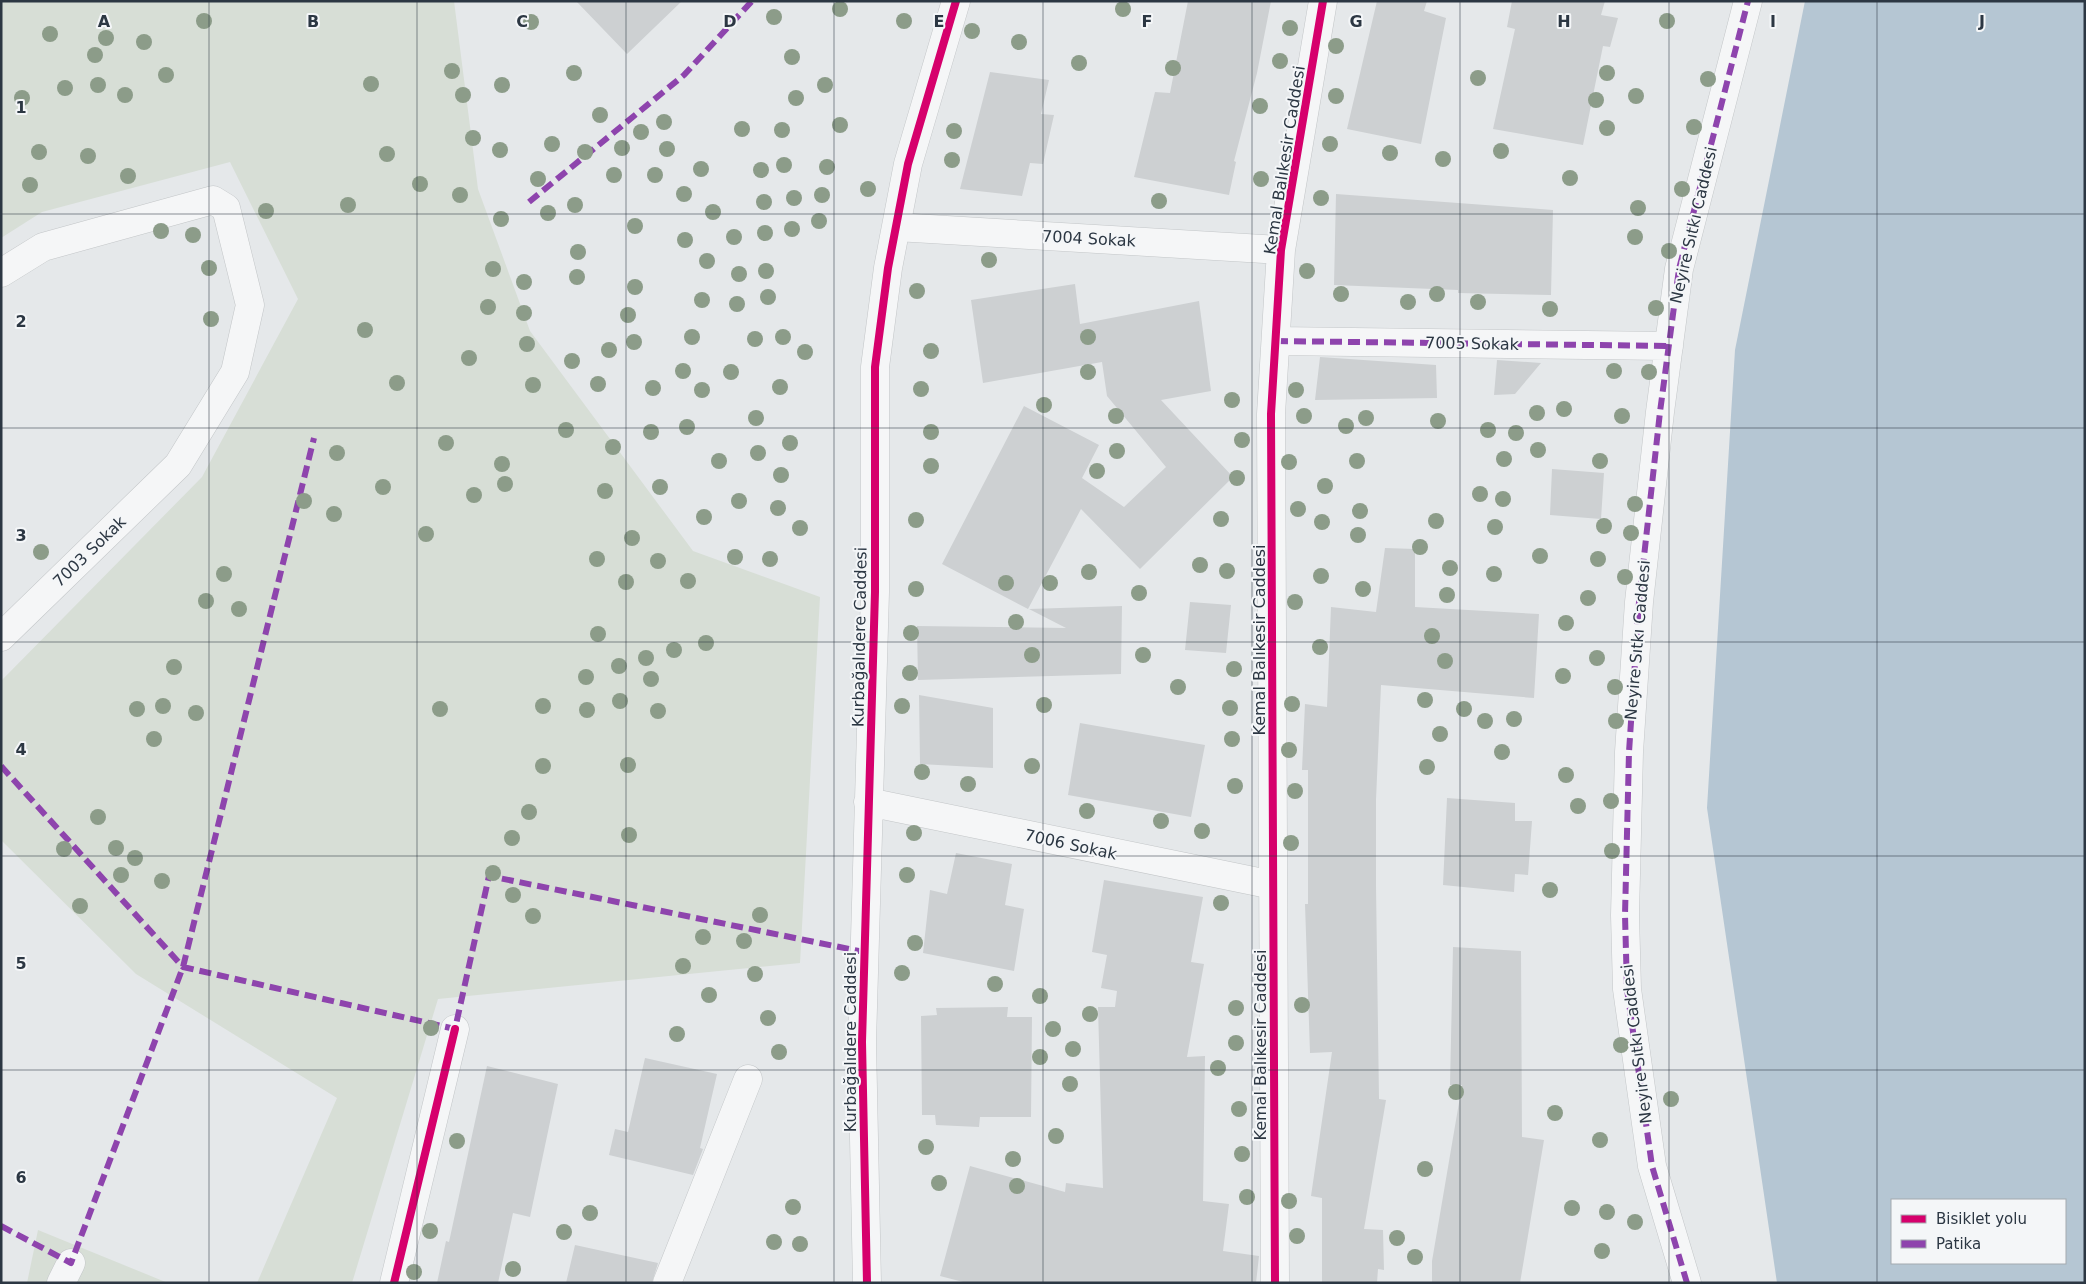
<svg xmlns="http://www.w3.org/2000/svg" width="2086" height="1284" font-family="'DejaVu Sans',sans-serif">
<rect width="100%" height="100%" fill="#e5e8ea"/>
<path fill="#d7ded6" d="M1,1H454L478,189L530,331L693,551L820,597L800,963L438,999L352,1283H257L337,1098L136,974L1,840V681L202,477L298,299L230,162L42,212L1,238Z
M38,1230L168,1283H27Z"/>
<path fill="#b5c6d3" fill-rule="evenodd" d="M1805,1H2085V1283H1777L1707,808L1735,350ZM1892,1200H2065V1263H1892Z"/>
<path fill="#cdd0d2" d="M576,1H682L627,54Z
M1188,1H1271L1257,73L1234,161L1236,162L1229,195L1134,177L1155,92L1170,93Z
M1377,1H1427L1424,11L1446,18L1421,144L1347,129Z
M1512,1H1605L1601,15L1618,18L1610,47L1603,46L1583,145L1493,129L1515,29L1507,27Z
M990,72L1049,80L1041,114L1054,115L1043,164L1030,163L1022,196L960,189Z
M1336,194L1553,210L1551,295L1458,293V290L1334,285Z
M1075,284L1080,324L1199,301L1211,391L1161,400L1233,477L1140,569L1081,509L1028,609L942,564L1024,406L1099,445L1082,478L1124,507L1166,467L1107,396L1102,362L983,383L971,300Z
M1320,357L1436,365L1437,398L1315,400Z
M1497,360L1541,363L1515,394L1494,395Z
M1552,469L1604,473L1601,519L1550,515Z
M1385,548L1415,549V607L1539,614L1534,698L1381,685L1376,800V886L1379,1099L1386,1100L1364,1229L1383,1230L1384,1270L1378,1269L1377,1283H1322V1198L1311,1196L1332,1052L1310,1053L1305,904H1308V770H1302L1305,704L1327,707L1331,607L1376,612Z
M1190,602L1231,605L1226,653L1185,650Z
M1122,606L1121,674L918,680L917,626L1066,628L1029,609Z
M919,695L993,708V768L920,764Z
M1080,723L1205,745L1191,817L1068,795Z
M1447,798L1515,803V821H1532L1528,875L1515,874L1514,892L1443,885Z
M956,853L1012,864L1005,905L1024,909L1014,971L923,953L930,890L947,894Z
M1104,880L1203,897L1191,962L1204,964L1187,1057L1205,1056L1203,1201L1229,1204L1223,1251L1259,1256L1256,1283H967L940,1276L970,1166L1065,1192L1066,1183L1103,1188L1098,1007H1115L1117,991L1101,988L1107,955L1092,952Z
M1453,947L1521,951L1522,1137L1544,1140L1520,1283H1432V1261L1462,1085H1450Z
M1008,1007L1007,1017H1032L1031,1117H980L979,1127L936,1125L935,1115H922L921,1016L937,1015L936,1008Z
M645,1058L717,1074L700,1148L703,1149L693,1175L609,1155L615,1129L628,1132Z
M487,1066L558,1084L530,1217L513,1213L498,1283H437L446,1241L449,1242Z
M575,1245L658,1263L652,1283H566Z"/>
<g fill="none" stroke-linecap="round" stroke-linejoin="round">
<g stroke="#c3c6c8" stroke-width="29">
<path id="minor" d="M896,227L1281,250
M1,273L43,247L213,200L226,208L250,305L235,372L178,465L1,637
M1276,341L1669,346
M868,802L1273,885
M61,1283L71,1263
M394,1283L455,1029
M667,1283L748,1079
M867,1283L862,1042L875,592V367L888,268L908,164L956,1
M1275,1283L1271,414L1281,250L1323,1
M1687,1283L1652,1166L1627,989L1625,915L1629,752L1639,602L1660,412L1679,269L1748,1"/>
</g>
<use href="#minor" stroke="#f5f6f7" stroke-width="28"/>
<path stroke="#8e44ad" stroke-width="6" stroke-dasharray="12 6" stroke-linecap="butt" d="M529,202L684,75L752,1
M1276,341L1669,346
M1,766L183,967L455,1029L489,876L864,952
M1,1226L71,1263L183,967L314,438
M1687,1283L1652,1166L1627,989L1625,915L1629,752L1639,602L1660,412L1679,269L1748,1"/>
<g stroke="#f4f6f8" stroke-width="11">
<path id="cycleway" d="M394,1283L455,1029
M867,1283L862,1042L875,592V367L888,268L908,164L956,1
M1275,1283L1271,414L1281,250L1323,1"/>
</g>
<use href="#cycleway" stroke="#d6006c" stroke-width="8"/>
</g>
<g fill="#8c9c89">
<circle cx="840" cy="9" r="8"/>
<circle cx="1123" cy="9" r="8"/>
<circle cx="774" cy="17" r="8"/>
<circle cx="204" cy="21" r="8"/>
<circle cx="904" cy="21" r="8"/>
<circle cx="1667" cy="21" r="8"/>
<circle cx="531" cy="22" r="8"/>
<circle cx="1290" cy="28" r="8"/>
<circle cx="972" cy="31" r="8"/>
<circle cx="50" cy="34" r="8"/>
<circle cx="106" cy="38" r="8"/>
<circle cx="144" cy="42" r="8"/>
<circle cx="1019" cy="42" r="8"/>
<circle cx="1336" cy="46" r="8"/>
<circle cx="95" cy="55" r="8"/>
<circle cx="792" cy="57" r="8"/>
<circle cx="1280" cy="61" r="8"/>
<circle cx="1079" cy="63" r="8"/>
<circle cx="1173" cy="68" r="8"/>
<circle cx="452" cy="71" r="8"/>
<circle cx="574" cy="73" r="8"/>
<circle cx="1607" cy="73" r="8"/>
<circle cx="166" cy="75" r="8"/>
<circle cx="1478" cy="78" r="8"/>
<circle cx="1708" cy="79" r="8"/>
<circle cx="371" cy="84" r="8"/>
<circle cx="98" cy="85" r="8"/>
<circle cx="502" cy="85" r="8"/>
<circle cx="825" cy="85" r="8"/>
<circle cx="65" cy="88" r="8"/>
<circle cx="125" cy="95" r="8"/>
<circle cx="463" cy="95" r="8"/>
<circle cx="1336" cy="96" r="8"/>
<circle cx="1636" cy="96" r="8"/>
<circle cx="22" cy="98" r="8"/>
<circle cx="796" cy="98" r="8"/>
<circle cx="1596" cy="100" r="8"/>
<circle cx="1260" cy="106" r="8"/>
<circle cx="600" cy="115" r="8"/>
<circle cx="664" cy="122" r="8"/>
<circle cx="840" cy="125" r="8"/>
<circle cx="1694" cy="127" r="8"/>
<circle cx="1607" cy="128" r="8"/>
<circle cx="742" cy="129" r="8"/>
<circle cx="782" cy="130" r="8"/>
<circle cx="954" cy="131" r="8"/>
<circle cx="641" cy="132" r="8"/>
<circle cx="473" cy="138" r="8"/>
<circle cx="552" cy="144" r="8"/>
<circle cx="1330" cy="144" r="8"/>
<circle cx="622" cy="148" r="8"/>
<circle cx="667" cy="149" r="8"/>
<circle cx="500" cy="150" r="8"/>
<circle cx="1501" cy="151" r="8"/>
<circle cx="39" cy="152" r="8"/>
<circle cx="585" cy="152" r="8"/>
<circle cx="1390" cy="153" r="8"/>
<circle cx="387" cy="154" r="8"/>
<circle cx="88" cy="156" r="8"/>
<circle cx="1443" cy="159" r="8"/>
<circle cx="952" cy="160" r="8"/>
<circle cx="784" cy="165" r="8"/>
<circle cx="827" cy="167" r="8"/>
<circle cx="701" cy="169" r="8"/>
<circle cx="761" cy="170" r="8"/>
<circle cx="614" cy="175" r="8"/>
<circle cx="655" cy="175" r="8"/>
<circle cx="128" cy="176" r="8"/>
<circle cx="1570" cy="178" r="8"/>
<circle cx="538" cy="179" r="8"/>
<circle cx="1261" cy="179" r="8"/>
<circle cx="420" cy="184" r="8"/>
<circle cx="30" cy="185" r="8"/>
<circle cx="868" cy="189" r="8"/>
<circle cx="1682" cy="189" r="8"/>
<circle cx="684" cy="194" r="8"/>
<circle cx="460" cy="195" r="8"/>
<circle cx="822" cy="195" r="8"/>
<circle cx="794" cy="198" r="8"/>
<circle cx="1321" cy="198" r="8"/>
<circle cx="1159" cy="201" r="8"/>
<circle cx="764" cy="202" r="8"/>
<circle cx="348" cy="205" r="8"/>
<circle cx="575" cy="205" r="8"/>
<circle cx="1638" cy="208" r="8"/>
<circle cx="266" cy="211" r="8"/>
<circle cx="713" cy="212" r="8"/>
<circle cx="548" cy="213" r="8"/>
<circle cx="501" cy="219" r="8"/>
<circle cx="819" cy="221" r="8"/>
<circle cx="635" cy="226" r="8"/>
<circle cx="792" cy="229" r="8"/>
<circle cx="161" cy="231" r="8"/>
<circle cx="765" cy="233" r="8"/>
<circle cx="193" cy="235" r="8"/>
<circle cx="734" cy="237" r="8"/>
<circle cx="1635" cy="237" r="8"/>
<circle cx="685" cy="240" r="8"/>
<circle cx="1669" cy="251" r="8"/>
<circle cx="578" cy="252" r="8"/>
<circle cx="989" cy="260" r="8"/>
<circle cx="707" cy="261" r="8"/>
<circle cx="209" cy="268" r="8"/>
<circle cx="493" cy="269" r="8"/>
<circle cx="766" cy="271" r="8"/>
<circle cx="1307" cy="271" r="8"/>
<circle cx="739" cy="274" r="8"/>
<circle cx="577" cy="277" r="8"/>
<circle cx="524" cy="282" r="8"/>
<circle cx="635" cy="287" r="8"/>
<circle cx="917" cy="291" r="8"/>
<circle cx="1341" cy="294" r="8"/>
<circle cx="1437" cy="294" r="8"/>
<circle cx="768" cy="297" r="8"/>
<circle cx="702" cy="300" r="8"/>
<circle cx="1408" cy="302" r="8"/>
<circle cx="1478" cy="302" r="8"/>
<circle cx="737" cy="304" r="8"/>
<circle cx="488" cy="307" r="8"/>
<circle cx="1656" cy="308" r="8"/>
<circle cx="1550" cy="309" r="8"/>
<circle cx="524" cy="313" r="8"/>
<circle cx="628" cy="315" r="8"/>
<circle cx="211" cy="319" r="8"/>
<circle cx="365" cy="330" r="8"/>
<circle cx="692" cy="337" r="8"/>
<circle cx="783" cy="337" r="8"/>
<circle cx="1088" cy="337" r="8"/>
<circle cx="755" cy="339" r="8"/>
<circle cx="634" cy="342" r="8"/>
<circle cx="527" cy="344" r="8"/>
<circle cx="609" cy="350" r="8"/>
<circle cx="931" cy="351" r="8"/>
<circle cx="805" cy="352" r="8"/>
<circle cx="469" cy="358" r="8"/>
<circle cx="572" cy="361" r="8"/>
<circle cx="683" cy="371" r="8"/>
<circle cx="1614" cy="371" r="8"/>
<circle cx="731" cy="372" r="8"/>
<circle cx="1088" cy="372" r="8"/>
<circle cx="1649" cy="372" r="8"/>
<circle cx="397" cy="383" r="8"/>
<circle cx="598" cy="384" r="8"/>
<circle cx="533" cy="385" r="8"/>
<circle cx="780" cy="387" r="8"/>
<circle cx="653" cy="388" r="8"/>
<circle cx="921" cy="389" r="8"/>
<circle cx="702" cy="390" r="8"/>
<circle cx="1296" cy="390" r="8"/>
<circle cx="1232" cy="400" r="8"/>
<circle cx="1044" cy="405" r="8"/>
<circle cx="1564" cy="409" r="8"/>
<circle cx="1537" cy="413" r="8"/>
<circle cx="1116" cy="416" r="8"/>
<circle cx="1304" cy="416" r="8"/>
<circle cx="1622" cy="416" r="8"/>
<circle cx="756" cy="418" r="8"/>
<circle cx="1366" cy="418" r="8"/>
<circle cx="1438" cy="421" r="8"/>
<circle cx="1346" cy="426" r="8"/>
<circle cx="687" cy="427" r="8"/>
<circle cx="566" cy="430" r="8"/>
<circle cx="1488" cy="430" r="8"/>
<circle cx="651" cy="432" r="8"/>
<circle cx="931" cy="432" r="8"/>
<circle cx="1516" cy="433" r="8"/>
<circle cx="1242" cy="440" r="8"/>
<circle cx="446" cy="443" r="8"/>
<circle cx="790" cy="443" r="8"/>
<circle cx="613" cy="447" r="8"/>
<circle cx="1538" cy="450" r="8"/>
<circle cx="1117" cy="451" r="8"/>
<circle cx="337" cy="453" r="8"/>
<circle cx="758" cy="453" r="8"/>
<circle cx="1504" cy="459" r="8"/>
<circle cx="719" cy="461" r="8"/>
<circle cx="1357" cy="461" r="8"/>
<circle cx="1600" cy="461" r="8"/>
<circle cx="1289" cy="462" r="8"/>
<circle cx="502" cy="464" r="8"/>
<circle cx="931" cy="466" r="8"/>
<circle cx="1097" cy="471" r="8"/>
<circle cx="781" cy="475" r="8"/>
<circle cx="1237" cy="478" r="8"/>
<circle cx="505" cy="484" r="8"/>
<circle cx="1325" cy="486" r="8"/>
<circle cx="383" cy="487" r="8"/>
<circle cx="660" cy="487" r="8"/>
<circle cx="605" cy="491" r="8"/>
<circle cx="1480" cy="494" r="8"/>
<circle cx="474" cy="495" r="8"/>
<circle cx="1503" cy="499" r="8"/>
<circle cx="304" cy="501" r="8"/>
<circle cx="739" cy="501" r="8"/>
<circle cx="1635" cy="504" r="8"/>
<circle cx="778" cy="508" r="8"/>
<circle cx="1298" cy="509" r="8"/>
<circle cx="1360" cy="511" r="8"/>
<circle cx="334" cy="514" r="8"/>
<circle cx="704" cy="517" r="8"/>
<circle cx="1221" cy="519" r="8"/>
<circle cx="916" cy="520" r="8"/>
<circle cx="1436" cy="521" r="8"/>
<circle cx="1322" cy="522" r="8"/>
<circle cx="1604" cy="526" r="8"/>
<circle cx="1495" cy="527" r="8"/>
<circle cx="800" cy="528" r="8"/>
<circle cx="1631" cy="533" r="8"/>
<circle cx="426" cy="534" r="8"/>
<circle cx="1358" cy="535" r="8"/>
<circle cx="632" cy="538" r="8"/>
<circle cx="1420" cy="547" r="8"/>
<circle cx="41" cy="552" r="8"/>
<circle cx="1540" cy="556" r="8"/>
<circle cx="735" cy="557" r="8"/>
<circle cx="597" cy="559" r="8"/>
<circle cx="770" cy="559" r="8"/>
<circle cx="1598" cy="559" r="8"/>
<circle cx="658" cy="561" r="8"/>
<circle cx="1200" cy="565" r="8"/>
<circle cx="1450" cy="568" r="8"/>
<circle cx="1227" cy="571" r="8"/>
<circle cx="1089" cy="572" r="8"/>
<circle cx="224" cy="574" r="8"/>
<circle cx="1494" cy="574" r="8"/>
<circle cx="1321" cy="576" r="8"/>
<circle cx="1625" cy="577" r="8"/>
<circle cx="688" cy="581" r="8"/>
<circle cx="626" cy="582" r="8"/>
<circle cx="1006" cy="583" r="8"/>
<circle cx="1050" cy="583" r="8"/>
<circle cx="916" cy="589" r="8"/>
<circle cx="1363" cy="589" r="8"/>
<circle cx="1139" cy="593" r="8"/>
<circle cx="1447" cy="595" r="8"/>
<circle cx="1588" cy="598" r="8"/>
<circle cx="206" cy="601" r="8"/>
<circle cx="1295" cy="602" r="8"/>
<circle cx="239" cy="609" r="8"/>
<circle cx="1016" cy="622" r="8"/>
<circle cx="1566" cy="623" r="8"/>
<circle cx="911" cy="633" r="8"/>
<circle cx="598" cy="634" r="8"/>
<circle cx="1432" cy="636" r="8"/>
<circle cx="706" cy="643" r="8"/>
<circle cx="1320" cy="647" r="8"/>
<circle cx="674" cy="650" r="8"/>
<circle cx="1032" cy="655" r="8"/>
<circle cx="1143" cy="655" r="8"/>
<circle cx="646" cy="658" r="8"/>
<circle cx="1597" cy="658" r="8"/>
<circle cx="1445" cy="661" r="8"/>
<circle cx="619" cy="666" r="8"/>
<circle cx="174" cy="667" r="8"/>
<circle cx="1234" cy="669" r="8"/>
<circle cx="910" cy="673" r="8"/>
<circle cx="1563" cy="676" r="8"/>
<circle cx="586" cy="677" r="8"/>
<circle cx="651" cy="679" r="8"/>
<circle cx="1178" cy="687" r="8"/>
<circle cx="1615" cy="687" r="8"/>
<circle cx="1425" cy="700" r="8"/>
<circle cx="620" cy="701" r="8"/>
<circle cx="1292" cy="704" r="8"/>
<circle cx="1044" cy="705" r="8"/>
<circle cx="163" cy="706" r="8"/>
<circle cx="543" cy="706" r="8"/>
<circle cx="902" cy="706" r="8"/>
<circle cx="1230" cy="708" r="8"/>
<circle cx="137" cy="709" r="8"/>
<circle cx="440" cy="709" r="8"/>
<circle cx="1464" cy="709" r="8"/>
<circle cx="587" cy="710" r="8"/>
<circle cx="658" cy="711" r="8"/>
<circle cx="196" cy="713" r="8"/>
<circle cx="1514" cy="719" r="8"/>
<circle cx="1485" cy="721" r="8"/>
<circle cx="1616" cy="721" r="8"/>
<circle cx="1440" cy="734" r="8"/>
<circle cx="154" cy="739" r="8"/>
<circle cx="1232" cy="739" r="8"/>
<circle cx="1289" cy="750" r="8"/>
<circle cx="1502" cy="752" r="8"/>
<circle cx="628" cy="765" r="8"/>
<circle cx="543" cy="766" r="8"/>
<circle cx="1032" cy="766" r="8"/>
<circle cx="1427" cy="767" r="8"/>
<circle cx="922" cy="772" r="8"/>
<circle cx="1566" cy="775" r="8"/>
<circle cx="968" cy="784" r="8"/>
<circle cx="1235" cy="786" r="8"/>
<circle cx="1295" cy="791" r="8"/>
<circle cx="1611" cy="801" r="8"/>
<circle cx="1578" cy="806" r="8"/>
<circle cx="1087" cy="811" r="8"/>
<circle cx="529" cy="812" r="8"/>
<circle cx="98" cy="817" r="8"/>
<circle cx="1161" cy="821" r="8"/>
<circle cx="1202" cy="831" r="8"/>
<circle cx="914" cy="833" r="8"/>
<circle cx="629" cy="835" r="8"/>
<circle cx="512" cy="838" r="8"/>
<circle cx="1291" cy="843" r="8"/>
<circle cx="116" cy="848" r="8"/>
<circle cx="64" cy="849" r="8"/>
<circle cx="1612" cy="851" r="8"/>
<circle cx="135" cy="858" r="8"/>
<circle cx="493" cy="873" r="8"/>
<circle cx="121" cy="875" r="8"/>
<circle cx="907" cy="875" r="8"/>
<circle cx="162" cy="881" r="8"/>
<circle cx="1550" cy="890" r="8"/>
<circle cx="513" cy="895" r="8"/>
<circle cx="1221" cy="903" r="8"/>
<circle cx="80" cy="906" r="8"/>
<circle cx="760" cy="915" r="8"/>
<circle cx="533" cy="916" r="8"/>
<circle cx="703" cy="937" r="8"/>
<circle cx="744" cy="941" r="8"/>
<circle cx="915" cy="943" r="8"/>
<circle cx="683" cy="966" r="8"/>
<circle cx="902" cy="973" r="8"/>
<circle cx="755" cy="974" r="8"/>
<circle cx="995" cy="984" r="8"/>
<circle cx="709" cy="995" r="8"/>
<circle cx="1040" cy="996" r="8"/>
<circle cx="1302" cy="1005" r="8"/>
<circle cx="1236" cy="1008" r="8"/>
<circle cx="1090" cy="1014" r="8"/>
<circle cx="768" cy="1018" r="8"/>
<circle cx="431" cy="1028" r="8"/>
<circle cx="1053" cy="1029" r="8"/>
<circle cx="677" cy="1034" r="8"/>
<circle cx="1236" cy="1043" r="8"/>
<circle cx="1621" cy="1045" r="8"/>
<circle cx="1073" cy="1049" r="8"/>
<circle cx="779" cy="1052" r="8"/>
<circle cx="1040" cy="1057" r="8"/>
<circle cx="1218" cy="1068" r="8"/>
<circle cx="1070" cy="1084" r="8"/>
<circle cx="1456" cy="1092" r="8"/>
<circle cx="1671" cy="1099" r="8"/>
<circle cx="1239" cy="1109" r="8"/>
<circle cx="1555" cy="1113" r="8"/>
<circle cx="1056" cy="1136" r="8"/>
<circle cx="1600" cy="1140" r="8"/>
<circle cx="457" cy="1141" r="8"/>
<circle cx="926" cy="1147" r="8"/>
<circle cx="1242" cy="1154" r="8"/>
<circle cx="1013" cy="1159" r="8"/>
<circle cx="1425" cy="1169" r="8"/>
<circle cx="939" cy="1183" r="8"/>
<circle cx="1017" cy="1186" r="8"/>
<circle cx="1247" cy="1197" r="8"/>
<circle cx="1289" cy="1201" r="8"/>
<circle cx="793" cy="1207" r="8"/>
<circle cx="1572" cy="1208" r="8"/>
<circle cx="1607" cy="1212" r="8"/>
<circle cx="590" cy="1213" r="8"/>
<circle cx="1635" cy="1222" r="8"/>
<circle cx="430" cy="1231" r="8"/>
<circle cx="564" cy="1232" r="8"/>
<circle cx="1297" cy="1236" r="8"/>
<circle cx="1397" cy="1238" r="8"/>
<circle cx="774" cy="1242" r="8"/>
<circle cx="800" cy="1244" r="8"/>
<circle cx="1602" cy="1251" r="8"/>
<circle cx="1415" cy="1257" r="8"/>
<circle cx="513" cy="1269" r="8"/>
<circle cx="414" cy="1272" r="8"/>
</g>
<path fill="none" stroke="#2c3743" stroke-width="1" stroke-opacity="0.55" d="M209,1V1283M417,1V1283M626,1V1283M834,1V1283M1043,1V1283M1252,1V1283M1460,1V1283M1669,1V1283M1877,1V1283M1,214H2085M1,428H2085M1,642H2085M1,856H2085M1,1070H2085"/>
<g text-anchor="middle" stroke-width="4" stroke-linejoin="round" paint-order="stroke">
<g font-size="16" fill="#2c3743" stroke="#f4f6f8">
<text transform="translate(1284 160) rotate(-81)" y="6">Kemal Balıkesir Caddesi</text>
<text transform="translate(1693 225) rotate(-77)" y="6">Neyire Sıtkı Caddesi</text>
<text transform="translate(1089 238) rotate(3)" y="6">7004 Sokak</text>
<text transform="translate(1472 343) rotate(1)" y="6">7005 Sokak</text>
<text transform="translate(89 551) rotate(-44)" y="6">7003 Sokak</text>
<text transform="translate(859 637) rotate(-89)" y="6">Kurbağalıdere Caddesi</text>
<text transform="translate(1259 640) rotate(-90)" y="6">Kemal Balıkesir Caddesi</text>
<text transform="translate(1637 640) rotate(-85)" y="6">Neyire Sıtkı Caddesi</text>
<text transform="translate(1071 844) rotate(12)" y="6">7006 Sokak</text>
<text transform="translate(850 1042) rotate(-90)" y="6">Kurbağalıdere Caddesi</text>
<text transform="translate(1636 1044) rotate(-97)" y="6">Neyire Sıtkı Caddesi</text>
<text transform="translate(1260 1045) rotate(-90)" y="6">Kemal Balıkesir Caddesi</text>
</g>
</g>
<g font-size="16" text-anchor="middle" font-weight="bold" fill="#2c3743" stroke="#f4f6f8" stroke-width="4" stroke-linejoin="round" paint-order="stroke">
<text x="104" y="27">A</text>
<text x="313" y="27">B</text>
<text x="522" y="27">C</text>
<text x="730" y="27">D</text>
<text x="939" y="27">E</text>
<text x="1147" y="27">F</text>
<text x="1356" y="27">G</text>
<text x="1564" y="27">H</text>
<text x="1773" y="27">I</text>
<text x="1982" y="27">J</text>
<text x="21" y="113">1</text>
<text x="21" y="327">2</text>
<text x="21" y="541">3</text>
<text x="21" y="755">4</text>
<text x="21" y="969">5</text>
<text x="21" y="1183">6</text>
</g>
<rect width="2086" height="1284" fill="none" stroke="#2c3743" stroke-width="5"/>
<rect x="1891" y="1199" width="175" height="65" fill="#f4f6f8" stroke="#a4aab0"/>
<rect x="1901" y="1215" width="25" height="8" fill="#d6006c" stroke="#a4aab0"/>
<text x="1936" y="1224" font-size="15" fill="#2c3743">Bisiklet yolu</text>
<rect x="1901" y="1240" width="25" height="8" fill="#8e44ad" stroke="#a4aab0"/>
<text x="1936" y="1249" font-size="15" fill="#2c3743">Patika</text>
</svg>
